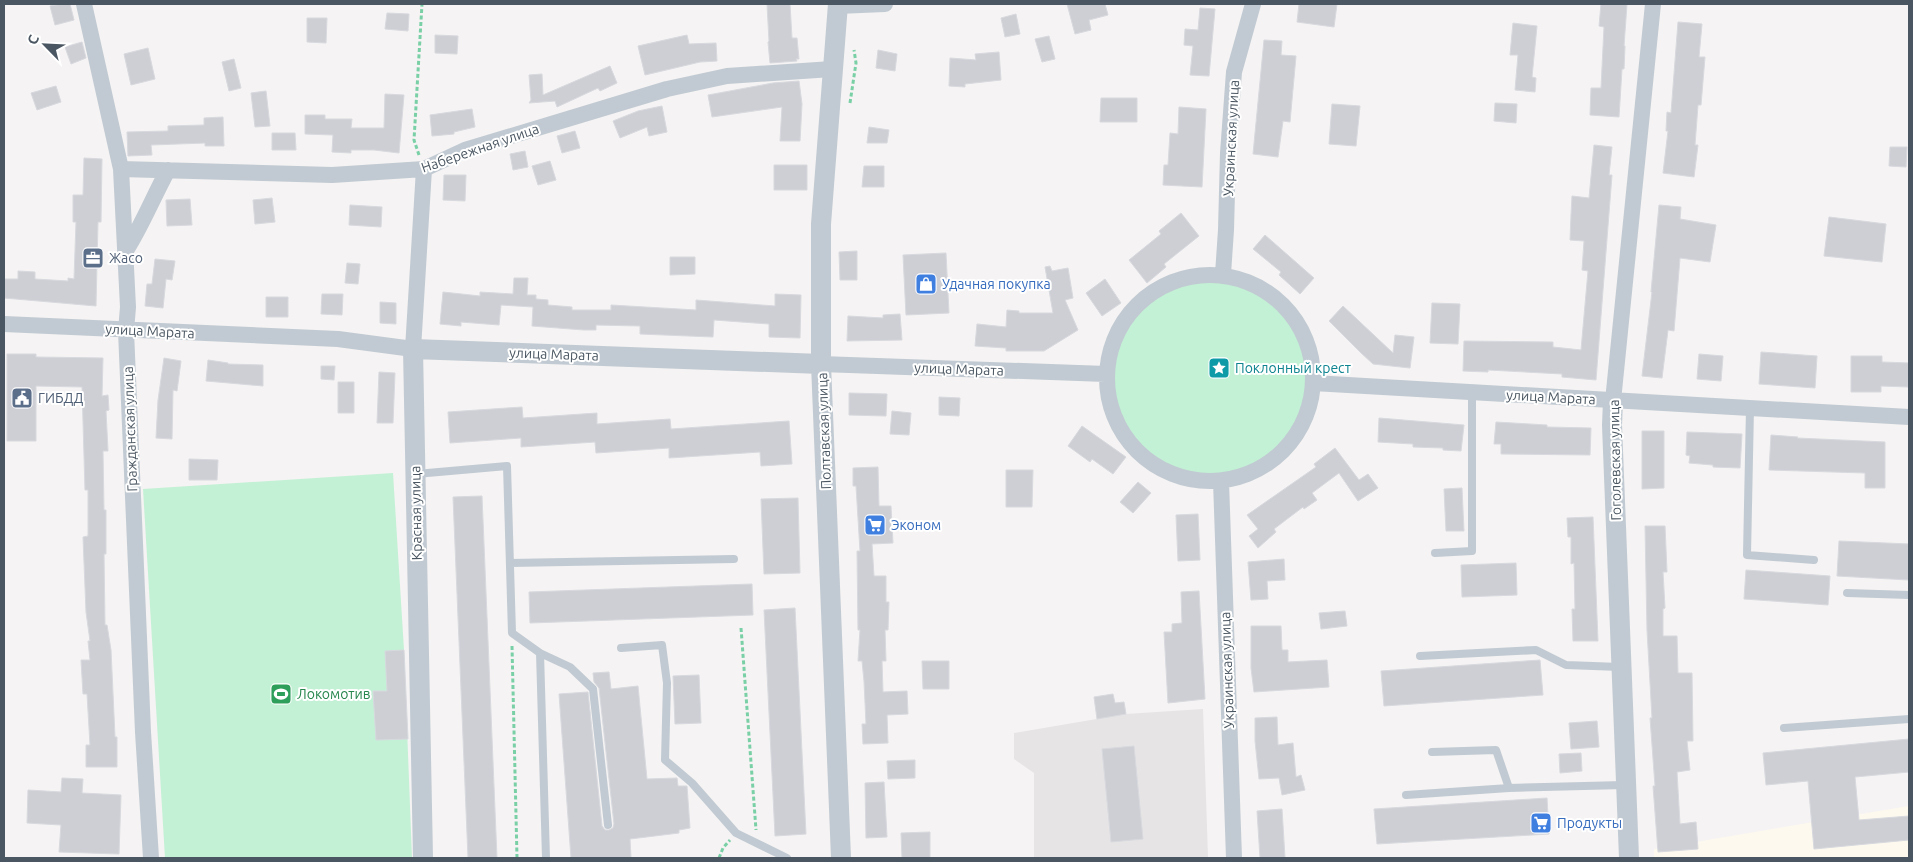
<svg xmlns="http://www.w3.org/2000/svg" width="1913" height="862" font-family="Ubuntu,sans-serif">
<rect width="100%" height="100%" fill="#f5f3f3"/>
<path fill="#fdf9ef" d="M1909,806V858H1654V849Z"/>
<path fill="#e6e4e5" d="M1203,709L1208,857L1034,858V773L1014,759V733L1126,714Z"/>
<path fill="#c3f1d5" d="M1107 378a103 103 0 1 1 206 0a103 103 0 1 1-206 0Z
M393,473L404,650L412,858H165L143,489Z"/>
<path fill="#cdcfd5" stroke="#d7d9de" d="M62,4H70L74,20L55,25L50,6Z
M767,4H790L792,38H797L799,59H796L797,61L770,63L768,42L769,41Z
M1067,4H1105L1108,15L1089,20L1091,30L1075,34Z
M1299,4H1337L1334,27L1297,22Z
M1601,4H1627L1624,46H1625L1624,69H1622L1619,117L1590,115L1591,88H1601L1604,27L1599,26Z
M1200,8L1215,9L1209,76L1190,75L1193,46L1184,45L1185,29L1198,30Z
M387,13L409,14L408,31L385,29Z
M1016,14L1020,34L1005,37L1001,18Z
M307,18H327L326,43L307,42Z
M1678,22L1702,24L1699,57H1705L1701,105H1698L1695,145H1698L1694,177L1663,173L1668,131H1666L1667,112L1671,113Z
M1513,23L1537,26L1532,77L1536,78L1535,92L1515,90L1518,55H1510Z
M435,35L458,36L457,54L435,53Z
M687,35L689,44L716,43L717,61L700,62L645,75L638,46Z
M1049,36L1055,59L1042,62L1035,39Z
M1264,40L1282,41L1281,55L1296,56L1290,122L1283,121L1278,157L1253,154Z
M82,42L86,58L71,64L65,47Z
M148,48L155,79L131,85L124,54Z
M878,50L897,54L895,71L876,68Z
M999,52L1001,80L965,84V87L949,86L950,58L976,60L975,54Z
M234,59L241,88L229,91L222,62Z
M610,66L617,83L600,91L598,88L557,107L555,101L529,103L531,100L529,75L542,74L543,95Z
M799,81L802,104L800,141H780L782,107L712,117L708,95L773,83Z
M56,86L61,102L37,110L31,93Z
M266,91L270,126L255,127L251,93Z
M385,94L404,95L399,153L374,150H351V153L332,152L333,135L305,134V115H325V119H352L351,128H384Z
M1101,98H1137V122H1100Z
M1495,103L1517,104L1516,123L1494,121Z
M1332,104L1360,106L1356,146L1329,144Z
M662,106L667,132L649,136L647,127L620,138L613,121L638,111Z
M1179,107L1206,109L1202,187L1163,185L1164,165H1168L1170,133L1178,134Z
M472,109L475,127L454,132V134L432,136L430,115Z
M223,117L224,146H205V143L151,145L152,155L128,156L127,132L168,131V126L204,125V118Z
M869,127L889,130L887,143H867Z
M575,131L580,148L562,153L557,136Z
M272,133H295L296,150H272Z
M1594,145L1612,147L1609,175H1612L1596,380L1562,377V374L1488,370V372L1463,371L1464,341L1553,342V347L1581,350L1588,271L1582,270L1584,241L1570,240L1571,215L1572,196L1589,198Z
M1890,147H1907L1906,167L1889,166Z
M525,151L528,167L513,170L510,154Z
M84,158L102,159L101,222H98L96,306L4,298V279H18V271L35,272V279L68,281V278L74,279L76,222H73V195H83Z
M550,161L556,180L538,185L532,166Z
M774,165H807V190H774Z
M864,166H884V187H862Z
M444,175H466L465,201L443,200Z
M272,198L275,222L255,224L253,200Z
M190,199L192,225L167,226L166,200Z
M350,205L382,207L381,227L349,225Z
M1659,205L1681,207L1680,219L1716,225L1710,262L1680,258L1674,331L1668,330L1662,378L1642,376L1652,292H1651Z
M1181,213L1199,236L1164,264L1166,267L1147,283L1129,260L1161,234L1159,231Z
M1829,217L1886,224L1882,262L1824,256Z
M1265,235L1314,278L1300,294L1279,275L1281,272L1253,249Z
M857,251V280H840L839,252Z
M946,253L949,313L906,315L903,255Z
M670,257H695V274L670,275Z
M155,259L175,261L172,280L166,279L163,308L145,306L147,284H152Z
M347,263L360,264L358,284L345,283Z
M1050,266L1052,271L1068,268L1073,298L1065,300L1078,330L1044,351H1006V348L975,346L977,324L1006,327L1007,310L1019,311V313H1053L1045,267Z
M514,278H528L527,295H536V299L548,300V305L572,307V310H611V305L696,310V300L775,306V294L801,295L800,338L769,337V324L714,320L713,337L640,334V326L596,325V330H584L532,326L533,307L501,305L499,325L461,322V326L440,324L443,292L480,296V292L513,294Z
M1105,279L1121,303L1102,316L1086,293Z
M322,294H343L342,315L321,314Z
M266,297H288V317H266Z
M380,302L396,303V324L380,323Z
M1432,303L1460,304L1458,344L1430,343Z
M1343,306L1393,353L1395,335L1414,337L1410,368L1373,364L1360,352L1329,321Z
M900,314L902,340L847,341L848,316L883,318V315Z
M1761,352L1817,356L1815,388L1759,384Z
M7,354H36V357L103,358L102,396L108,395L109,410L106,411L108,451H103L104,510H106V554H104L105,625H107L111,650L115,737H117V767H86V745H90L87,694H83L81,660H90L88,641H90L86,612L83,537L88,536V490H85L82,387L36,386V441H7Z
M1699,354L1723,356L1721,381L1697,379Z
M1851,356H1882V362L1909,363L1908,387L1881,386V392H1851Z
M164,358L181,361L177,391L173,390L172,439L156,438L158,400Z
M208,360L228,363V364L263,365V386L206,381Z
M321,366H335L334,380L321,379Z
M379,372L395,373L393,423H377Z
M338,382H354V413H338Z
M849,393L887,394L886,416L849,415Z
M939,397L960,398L959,416L939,415Z
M522,407L523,418L597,413V424L670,419L671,429L789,421L792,464L761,466L760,452L669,458V448L596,453L595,442L521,447V438L450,443L448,412Z
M892,411L911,413L909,435L890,434Z
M1379,418L1464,425L1461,451L1443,450V448L1413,447V444L1378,442Z
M1496,422L1547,425V427L1591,428L1590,455L1501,454V444H1494Z
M1082,426L1126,457L1113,474L1092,459L1090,462L1068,446Z
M1642,431H1664V488L1642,489Z
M1687,432L1742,434L1740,468L1713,467V465L1689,463L1690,456L1686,455Z
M1771,435L1798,437L1797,438L1885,442V488H1865V473L1769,470Z
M1335,448L1359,480L1368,474L1378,488L1358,501L1339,473L1312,493L1317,500L1304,509L1303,507L1274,529L1276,532L1258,548L1249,536L1258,529L1247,515L1316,467L1314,464Z
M189,459L218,460L217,480H189Z
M878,467L879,506H891L893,543L872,544L874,576H886V602H889L888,630H885L886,661H882L883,692L907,691L908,714L887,715L888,743L863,744L862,724H866L864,681L862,661H858L860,630H858L857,551H860L856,486H853V468Z
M1006,470H1033L1032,507H1006Z
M1138,482L1151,493L1133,513L1120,502Z
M1462,488L1464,531H1446L1444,489Z
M482,496L497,858H468L453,497Z
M798,498L800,573L764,574L761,499Z
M1198,514L1200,560L1178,561L1176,515Z
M1593,517L1598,641H1573L1572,609H1575L1574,563L1571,564V537H1568L1567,518Z
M1645,526H1665L1667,572H1663L1665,608L1663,609V636H1677L1678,673H1692L1693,741H1687L1690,770L1677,772L1680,824L1696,822L1698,849L1658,852L1653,786H1655L1650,718H1652L1647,630Z
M1839,541L1909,544V580L1837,576Z
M1284,559L1285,580L1267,581L1268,599L1251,600L1248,562Z
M1516,563L1517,595L1462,597L1461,565Z
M1746,570L1830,576L1828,605L1744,599Z
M752,584L753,615L530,623L529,592Z
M1199,591L1205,699L1168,703L1164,632H1172V624L1182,623L1181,592Z
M795,608L806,834L775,836L764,610Z
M1345,611L1347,626L1321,629L1319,613Z
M1251,626H1281L1282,650H1288V662L1327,660L1329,687L1254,692L1251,668Z
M404,650L408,739L376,740L373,691H387L385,651Z
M1540,660L1543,695L1384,706L1381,671Z
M922,661H949V689H923Z
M609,672L611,689L638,686L647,779L677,778L678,786H687L690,828L679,830V833L630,839L631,858H571L559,694L588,692L602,826L605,830H609L613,828L614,824L599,688L594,682L593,673Z
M699,675L701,723L675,724L673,676Z
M1113,694L1115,703L1124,702L1126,714L1097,719L1094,697Z
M1277,717L1278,745L1293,743L1296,777L1301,775L1305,790L1282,795L1279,778L1259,779L1255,741V718Z
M1597,721L1599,747L1571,749L1569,723Z
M1909,739V772L1855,777L1859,820L1909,816V840L1814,849L1808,781L1766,785L1763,753Z
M1134,746L1143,839L1111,842L1102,749Z
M1581,753L1582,771L1560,773L1559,754Z
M915,760V778L888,779L887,761Z
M62,778L83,779L82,793L121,795L119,854L59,852L61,825L27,823L28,790L61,792Z
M884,782L887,837L866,838L865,783Z
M1547,798L1549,834L1377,844L1374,809Z
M1282,809L1285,858H1260L1257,811Z
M930,832V858H902L901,833Z"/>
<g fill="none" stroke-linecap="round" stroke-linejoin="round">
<path stroke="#7ad0a6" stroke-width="3" stroke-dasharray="4 2.5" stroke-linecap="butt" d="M850,103L856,63L854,50
M419,155L414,140L422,4
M741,628L756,830
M512,646L517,858
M719,858L723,848L730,840"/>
<path stroke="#c1cad2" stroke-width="8" d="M1750,408L1747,555L1814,560
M416,474L507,466L512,633L540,653
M1435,553L1472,551V393
M510,563L734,559
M1847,593L1909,595
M621,648L662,645L667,683L665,760L692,783L736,833L787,858
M1420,656L1536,650L1566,665L1620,667
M1784,728L1909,719
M1432,752L1496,750L1509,788
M1406,795L1509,788L1624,785
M546,858L540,653L570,667L593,689L608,825"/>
<path stroke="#c1cad2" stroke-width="16" d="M84,4L121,169L128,307L126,331L143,732L151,858
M837,6L885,4
M121,169L332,175L424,169L465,150L667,89L727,76L832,69
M125,252C142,226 153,197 168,170
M1223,274L1226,230L1228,153L1234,72L1253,4
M1107 378a103 103 0 1 1 206 0a103 103 0 1 1-206 0Z
M4,324L338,339L413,349L424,169
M821,364L1106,374
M1313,383L1909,417
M1613,401L1653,4
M1221,481L1234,858"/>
<path stroke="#c1cad2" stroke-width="20" d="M838,4L821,224V364L841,858
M1613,401L1612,425L1629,858
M423,858L413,349L821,364"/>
</g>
<defs>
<g id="office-square" transform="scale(1.125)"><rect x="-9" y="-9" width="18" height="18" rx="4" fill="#5c6f8a" stroke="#fff"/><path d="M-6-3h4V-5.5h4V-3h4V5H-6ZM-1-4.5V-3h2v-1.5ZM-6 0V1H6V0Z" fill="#fff"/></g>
<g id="shop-square" transform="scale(1.125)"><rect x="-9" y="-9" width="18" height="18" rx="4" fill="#3f7fe0" stroke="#fff"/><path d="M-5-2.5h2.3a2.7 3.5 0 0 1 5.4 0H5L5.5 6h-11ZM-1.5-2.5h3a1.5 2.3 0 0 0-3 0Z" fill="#fff"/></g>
<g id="sight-square" transform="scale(1.125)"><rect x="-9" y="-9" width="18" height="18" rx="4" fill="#0f9aa8" stroke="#fff"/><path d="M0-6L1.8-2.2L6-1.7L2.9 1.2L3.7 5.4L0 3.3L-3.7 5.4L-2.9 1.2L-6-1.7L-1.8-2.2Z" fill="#fff"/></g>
<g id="civic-square" transform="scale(1.125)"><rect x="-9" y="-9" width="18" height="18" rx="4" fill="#5c6f8a" stroke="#fff"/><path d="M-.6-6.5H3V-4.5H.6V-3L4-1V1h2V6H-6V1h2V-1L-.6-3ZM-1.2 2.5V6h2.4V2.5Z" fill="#fff"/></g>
<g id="supermarket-square" transform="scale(1.125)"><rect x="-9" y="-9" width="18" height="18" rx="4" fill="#3f7fe0" stroke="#fff"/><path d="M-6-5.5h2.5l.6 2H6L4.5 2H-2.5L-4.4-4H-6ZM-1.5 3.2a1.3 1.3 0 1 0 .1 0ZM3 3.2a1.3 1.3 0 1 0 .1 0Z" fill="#fff"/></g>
<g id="stadium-square" transform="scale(1.125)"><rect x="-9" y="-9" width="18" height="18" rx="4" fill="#2e9e5b" stroke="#fff"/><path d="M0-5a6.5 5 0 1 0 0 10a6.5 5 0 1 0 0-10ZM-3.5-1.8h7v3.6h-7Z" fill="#fff"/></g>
</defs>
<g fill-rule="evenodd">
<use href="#office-square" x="93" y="258"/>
<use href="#shop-square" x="926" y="284"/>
<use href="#sight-square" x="1219" y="368"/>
<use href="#civic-square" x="22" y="398"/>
<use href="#supermarket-square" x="875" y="525"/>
<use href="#stadium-square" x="281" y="694"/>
<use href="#supermarket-square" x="1541" y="823"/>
</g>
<g text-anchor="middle" stroke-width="4" stroke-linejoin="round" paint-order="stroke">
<g font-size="14" fill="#4a5661" stroke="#fff">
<text transform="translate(1231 138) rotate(-87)" y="5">Украинская улица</text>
<text transform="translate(480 148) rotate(-19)" y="5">Набережная улица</text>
<text transform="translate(150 331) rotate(3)" y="5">улица Марата</text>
<text transform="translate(554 354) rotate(2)" y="5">улица Марата</text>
<text transform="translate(959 369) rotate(2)" y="5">улица Марата</text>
<text transform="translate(1551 397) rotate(3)" y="5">улица Марата</text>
<text transform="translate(130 429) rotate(-92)" y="5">Гражданская улица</text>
<text transform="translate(824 431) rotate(-92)" y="5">Полтавская улица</text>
<text transform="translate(1615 460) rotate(-91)" y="5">Гоголевская улица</text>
<text transform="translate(416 513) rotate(-91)" y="5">Красная улица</text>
<text transform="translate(1227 670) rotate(-92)" y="5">Украинская улица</text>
</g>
<g font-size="14" fill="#4e5e75" stroke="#fff" text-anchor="start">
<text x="109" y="263">Жасо</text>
<text x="38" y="403">ГИБДД</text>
</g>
<g font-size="14" fill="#366cbe" stroke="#fff" text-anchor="start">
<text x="942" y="289">Удачная покупка</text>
<text x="891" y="530">Эконом</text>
<text x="1557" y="828">Продукты</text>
</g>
<g font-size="14" fill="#0d838f" stroke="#fff" text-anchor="start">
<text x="1235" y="373">Поклонный крест</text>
</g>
<g font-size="14" fill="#27864d" stroke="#fff" text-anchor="start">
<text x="297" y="699">Локомотив</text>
</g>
</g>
<rect width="1913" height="862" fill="none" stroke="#4a5661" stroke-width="10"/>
<g transform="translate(45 45) rotate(294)" stroke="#ffffff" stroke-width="4" paint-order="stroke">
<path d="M0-4L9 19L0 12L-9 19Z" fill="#4a5661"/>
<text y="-8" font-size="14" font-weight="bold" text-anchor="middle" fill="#4a5661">С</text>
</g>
</svg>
